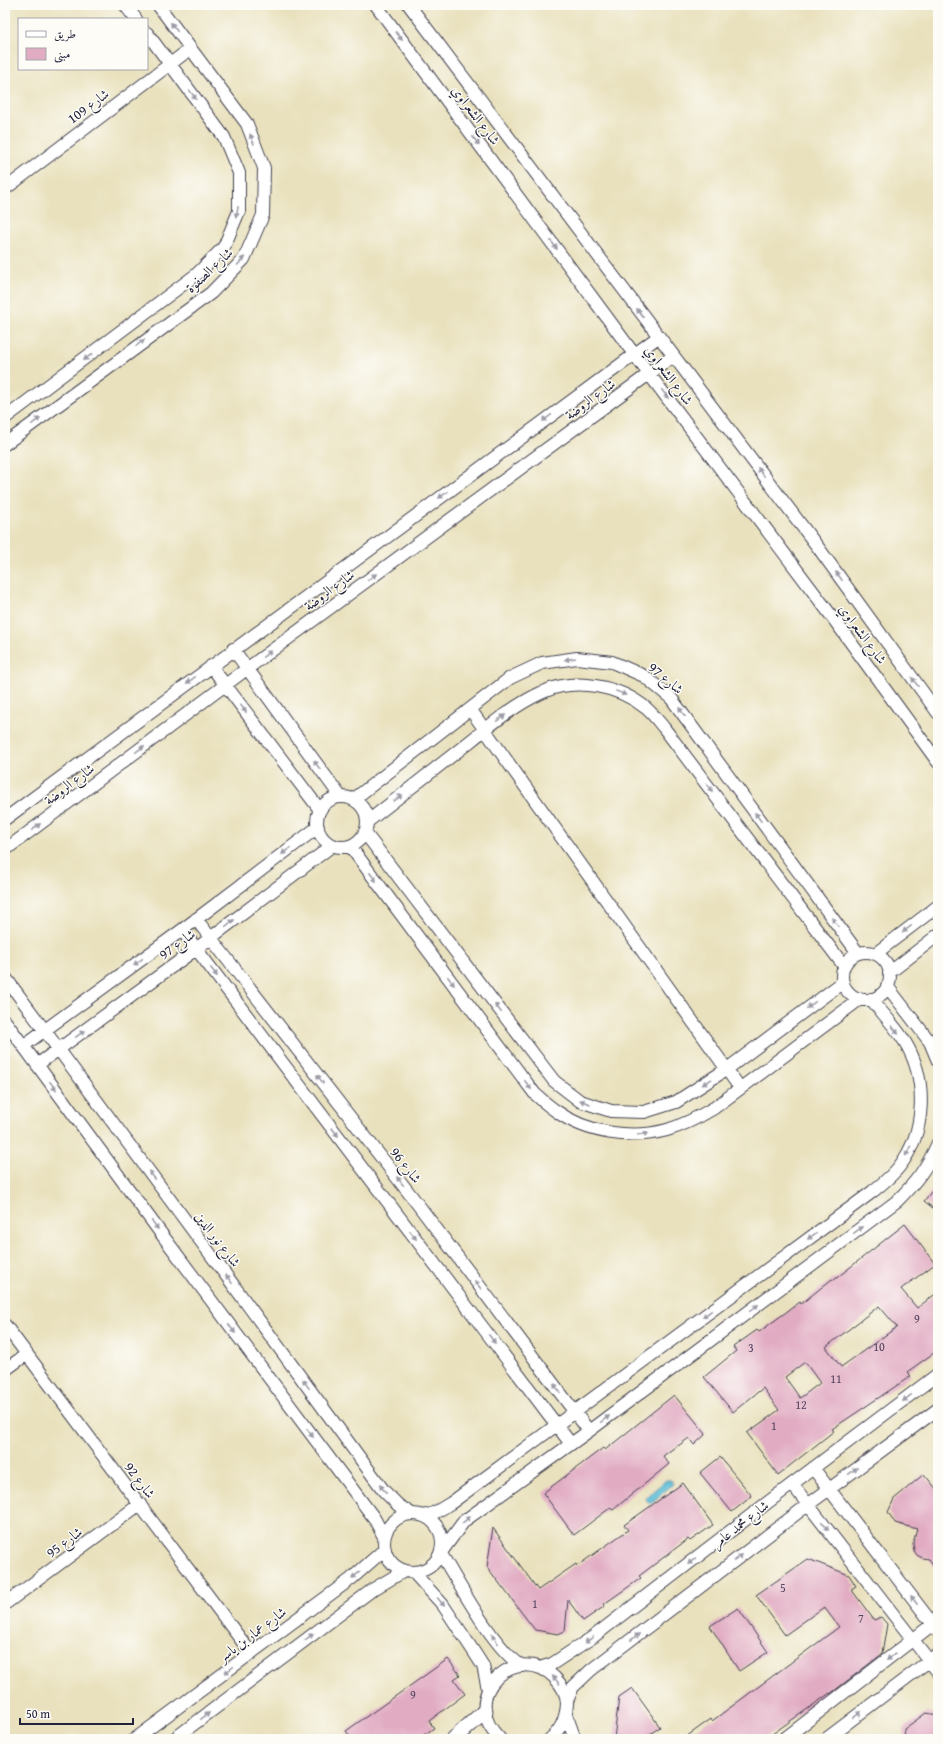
<svg xmlns="http://www.w3.org/2000/svg" width="943" height="1744" font-family="'Gentium Book Plus',Amiri,serif">
<rect width="100%" height="100%" fill="#fdfcf7"/>
<filter id="ink" filterUnits="userSpaceOnUse"><feTurbulence type="fractalNoise" baseFrequency=".025" numOctaves="2"/><feDisplacementMap in="SourceGraphic" scale="8" xChannelSelector="R" yChannelSelector="G"/><feConvolveMatrix kernelMatrix="1 2 1 2 8 2 1 2 1" color-interpolation-filters="sRGB"/></filter>
<filter id="wash" filterUnits="userSpaceOnUse"><feTurbulence type="fractalNoise" baseFrequency=".012" numOctaves="4" result="noise"/><feDisplacementMap in="SourceGraphic" scale="16" xChannelSelector="R" yChannelSelector="G"/><feGaussianBlur stdDeviation="0.9" result="paint"/><feColorMatrix in="noise" values="0 0 0 0 0 0 0 0 0 0 0 0 0 0 0 0 0 1.4 0 .05"/><feComposite in="paint" operator="in"/></filter>
<g filter="url(#wash)">
<rect width="100%" height="100%" fill="#e9e1bd"/>
<path fill="#56bad5" stroke="#3c6e88" d="M666,1480H671L673,1484L650,1504L645,1498Z"/>
<g id="blocks">
<path fill="#e1abc2" fill-rule="evenodd" d="M938,1183V1212L924,1201Z
M905,1224L935,1264L901,1289L917,1308L938,1292V1350L907,1372L911,1376L832,1429L834,1431L778,1475L747,1433L779,1410L763,1388L733,1412L704,1377L736,1351L733,1347L757,1330L759,1332L800,1302L801,1304L832,1279L834,1280ZM879,1306L897,1327L841,1367L826,1347ZM805,1362L820,1383L800,1398L785,1377Z
M674,1395L706,1434L694,1445L689,1438L678,1446V1445L663,1456L669,1464L613,1510L610,1508L574,1535L543,1493L603,1448L605,1450Z
M720,1457L752,1496L732,1512L700,1473Z
M924,1474L938,1491V1571L929,1559L922,1558L917,1555L914,1551L913,1543L917,1529L895,1523L888,1512L894,1499Z
M683,1483L713,1525L690,1541L688,1539L639,1576L641,1578L604,1604L605,1606L583,1621L568,1600L565,1631L558,1634L535,1630L487,1567L493,1528L538,1590L576,1564L577,1566L628,1530L624,1525Z
M808,1559L849,1575L856,1586L851,1589L874,1620L881,1617L887,1624L882,1654L830,1694V1693L765,1739H683L711,1719L712,1721L839,1627L824,1607L785,1635L756,1595Z
M738,1608L768,1652L739,1671L710,1626Z
M448,1659L460,1675L454,1679L465,1694L429,1721L434,1728L418,1739H352L346,1731Z
M632,1688L660,1727L643,1739H614L619,1697Z
M926,1713L938,1715V1739H905L904,1729Z"/>
</g>
</g>
<g filter="url(#ink)">
<use href="#blocks" fill-opacity="0" stroke="#403f4e" stroke-width="1"/>
<g fill="none" stroke-linecap="round" stroke-linejoin="round">
<g stroke="#403f4e" stroke-width="14">
<path id="minor" d="M125,5L136,19
M376,5L634,354L830,614L938,762
M409,5L820,550L938,713
M5,189L190,49
M5,418L197,274L224,247L239,211V173L224,137L147,33
M5,444L211,293L244,259L263,215L264,168L247,124L158,5
M233,649L340,796
M211,666L320,810
M470,709L740,1088
M317 822a25 25 0 1 1 50 0a25 25 0 1 1-50 0Z
M354,799L510,678L542,663L577,658L612,662L644,676L671,698L858,953
M5,819L658,337
M367,822C399,797 431,772 463,747C488,727 514,705 543,692C576,677 619,686 646,708C653,714 659,722 664,728L844,966
M365,833L554,1081L580,1101L611,1111L644,1112L676,1102L727,1069L843,982
M350,846L535,1094C542,1100 548,1106 556,1111C586,1133 631,1140 667,1130C684,1125 699,1117 714,1108L860,999
M5,850L248,668L672,357
M196,919L416,1202L589,1431
M182,930L571,1444
M842 976a24 24 0 1 1 48 0a24 24 0 1 1-48 0Z
M875,954L938,906
M889,973L938,935
M5,977L231,1282L384,1491L398,1505L412,1514
M887,986L930,1042L938,1061
M5,1021L157,1228L374,1518L384,1537
M23,1046L182,930L318,827
M37,1065L196,949L333,845
M5,1325L251,1653
M5,1370L27,1354
M813,1468L938,1631
M792,1484L938,1672
M384 1543a29 29 0 1 1 58 0a29 29 0 1 1-58 0Z
M420,1515C430,1518 442,1508 451,1503L872,1192C882,1184 891,1177 899,1167C926,1132 928,1080 905,1042C896,1027 882,1013 871,999
M442,1551L464,1521L589,1431L897,1201C916,1182 927,1168 938,1143
M441,1554C458,1581 496,1654 523,1666
M414,1573L443,1605L476,1655L483,1666L488,1689
M5,1604L140,1504
M540,1668L552,1664L593,1637L767,1503L938,1374
M567,1701L573,1687L591,1670L809,1504L938,1409
M566,1714L575,1739
M135,1739L351,1579L385,1549
M174,1739L372,1590L404,1571
M500,1739C456,1696 516,1641 554,1677C561,1684 567,1694 567,1704C566,1718 562,1730 550,1739
M784,1739L933,1624
M826,1739L938,1654"/>
</g>
<g stroke="#403f4e" stroke-width="17">
<path id="tertiary" d="M454,1739L485,1711"/>
</g>
<use href="#minor" stroke="#fff" stroke-width="12"/>
<use href="#tertiary" stroke="#fff" stroke-width="15"/>
</g>
<defs><path id="oneway-solid" d="M-6-.8H1V-3.2L6.5 0L1 3.2V.8H-6Z"/></defs>
<g fill="#9c9ca7">
<use href="#oneway-solid" transform="translate(174 27) rotate(-127)"/>
<use href="#oneway-solid" transform="translate(399 36) rotate(53)"/>
<use href="#oneway-solid" transform="translate(193 95) rotate(54)"/>
<use href="#oneway-solid" transform="translate(252 139) rotate(-111)"/>
<use href="#oneway-solid" transform="translate(476 141) rotate(53)"/>
<use href="#oneway-solid" transform="translate(237 212) rotate(102)"/>
<use href="#oneway-solid" transform="translate(554 245) rotate(53)"/>
<use href="#oneway-solid" transform="translate(241 261) rotate(-50)"/>
<use href="#oneway-solid" transform="translate(640 313) rotate(-127)"/>
<use href="#oneway-solid" transform="translate(140 343) rotate(-37)"/>
<use href="#oneway-solid" transform="translate(88 357) rotate(143)"/>
<use href="#oneway-solid" transform="translate(665 394) rotate(53)"/>
<use href="#oneway-solid" transform="translate(547 418) rotate(144)"/>
<use href="#oneway-solid" transform="translate(36 421) rotate(-37)"/>
<use href="#oneway-solid" transform="translate(761 472) rotate(-127)"/>
<use href="#oneway-solid" transform="translate(443 495) rotate(144)"/>
<use href="#oneway-solid" transform="translate(839 576) rotate(-126)"/>
<use href="#oneway-solid" transform="translate(372 577) rotate(-36)"/>
<use href="#oneway-solid" transform="translate(267 654) rotate(-36)"/>
<use href="#oneway-solid" transform="translate(570 659) rotate(171)"/>
<use href="#oneway-solid" transform="translate(191 680) rotate(143)"/>
<use href="#oneway-solid" transform="translate(915 682) rotate(-126)"/>
<use href="#oneway-solid" transform="translate(621 693) rotate(22)"/>
<use href="#oneway-solid" transform="translate(243 708) rotate(53)"/>
<use href="#oneway-solid" transform="translate(682 712) rotate(-125)"/>
<use href="#oneway-solid" transform="translate(501 718) rotate(-36)"/>
<use href="#oneway-solid" transform="translate(140 749) rotate(-37)"/>
<use href="#oneway-solid" transform="translate(317 765) rotate(-126)"/>
<use href="#oneway-solid" transform="translate(709 787) rotate(53)"/>
<use href="#oneway-solid" transform="translate(398 798) rotate(-38)"/>
<use href="#oneway-solid" transform="translate(758 817) rotate(-126)"/>
<use href="#oneway-solid" transform="translate(36 827) rotate(-37)"/>
<use href="#oneway-solid" transform="translate(286 851) rotate(143)"/>
<use href="#oneway-solid" transform="translate(373 877) rotate(53)"/>
<use href="#oneway-solid" transform="translate(835 922) rotate(-126)"/>
<use href="#oneway-solid" transform="translate(230 923) rotate(-37)"/>
<use href="#oneway-solid" transform="translate(907 929) rotate(143)"/>
<use href="#oneway-solid" transform="translate(138 962) rotate(144)"/>
<use href="#oneway-solid" transform="translate(214 972) rotate(53)"/>
<use href="#oneway-solid" transform="translate(451 981) rotate(53)"/>
<use href="#oneway-solid" transform="translate(811 1005) rotate(143)"/>
<use href="#oneway-solid" transform="translate(498 1008) rotate(-127)"/>
<use href="#oneway-solid" transform="translate(895 1030) rotate(51)"/>
<use href="#oneway-solid" transform="translate(80 1034) rotate(-36)"/>
<use href="#oneway-solid" transform="translate(320 1079) rotate(-128)"/>
<use href="#oneway-solid" transform="translate(707 1082) rotate(148)"/>
<use href="#oneway-solid" transform="translate(528 1085) rotate(53)"/>
<use href="#oneway-solid" transform="translate(53 1086) rotate(54)"/>
<use href="#oneway-solid" transform="translate(585 1102) rotate(-159)"/>
<use href="#oneway-solid" transform="translate(335 1132) rotate(53)"/>
<use href="#oneway-solid" transform="translate(643 1134) rotate(-7)"/>
<use href="#oneway-solid" transform="translate(908 1151) rotate(118)"/>
<use href="#oneway-solid" transform="translate(152 1175) rotate(-127)"/>
<use href="#oneway-solid" transform="translate(400 1181) rotate(-128)"/>
<use href="#oneway-solid" transform="translate(155 1225) rotate(54)"/>
<use href="#oneway-solid" transform="translate(858 1230) rotate(-37)"/>
<use href="#oneway-solid" transform="translate(413 1235) rotate(53)"/>
<use href="#oneway-solid" transform="translate(812 1236) rotate(144)"/>
<use href="#oneway-solid" transform="translate(229 1279) rotate(-126)"/>
<use href="#oneway-solid" transform="translate(478 1285) rotate(-127)"/>
<use href="#oneway-solid" transform="translate(754 1308) rotate(-37)"/>
<use href="#oneway-solid" transform="translate(707 1314) rotate(143)"/>
<use href="#oneway-solid" transform="translate(232 1329) rotate(53)"/>
<use href="#oneway-solid" transform="translate(492 1339) rotate(53)"/>
<use href="#oneway-solid" transform="translate(306 1384) rotate(-126)"/>
<use href="#oneway-solid" transform="translate(557 1388) rotate(-127)"/>
<use href="#oneway-solid" transform="translate(907 1398) rotate(143)"/>
<use href="#oneway-solid" transform="translate(605 1419) rotate(-37)"/>
<use href="#oneway-solid" transform="translate(310 1433) rotate(53)"/>
<use href="#oneway-solid" transform="translate(853 1471) rotate(-36)"/>
<use href="#oneway-solid" transform="translate(383 1489) rotate(-129)"/>
<use href="#oneway-solid" transform="translate(466 1520) rotate(-40)"/>
<use href="#oneway-solid" transform="translate(825 1526) rotate(52)"/>
<use href="#oneway-solid" transform="translate(738 1558) rotate(-37)"/>
<use href="#oneway-solid" transform="translate(692 1561) rotate(142)"/>
<use href="#oneway-solid" transform="translate(356 1575) rotate(141)"/>
<use href="#oneway-solid" transform="translate(914 1600) rotate(-127)"/>
<use href="#oneway-solid" transform="translate(441 1602) rotate(50)"/>
<use href="#oneway-solid" transform="translate(309 1637) rotate(-37)"/>
<use href="#oneway-solid" transform="translate(635 1637) rotate(-37)"/>
<use href="#oneway-solid" transform="translate(495 1639) rotate(-124)"/>
<use href="#oneway-solid" transform="translate(589 1640) rotate(145)"/>
<use href="#oneway-solid" transform="translate(891 1657) rotate(142)"/>
<use href="#oneway-solid" transform="translate(229 1670) rotate(144)"/>
<use href="#oneway-solid" transform="translate(556 1680) rotate(-131)"/>
<use href="#oneway-solid" transform="translate(857 1715) rotate(-37)"/>
<use href="#oneway-solid" transform="translate(205 1716) rotate(-37)"/>
</g>
</g>
<g text-anchor="middle" stroke-width="3" stroke-linejoin="round" paint-order="stroke">
<g font-size="12" fill="#52445d">
<text x="917" y="1323">9</text>
<text x="879" y="1351">10</text>
<text x="751" y="1352">3</text>
<text x="836" y="1383">11</text>
<text x="801" y="1409">12</text>
<text x="774" y="1430">1</text>
<text x="783" y="1592">5</text>
<text x="535" y="1608">1</text>
<text x="861" y="1623">7</text>
<text x="413" y="1699">9</text>
</g>
<g font-size="14" fill="#22223b" stroke="#fdfcf7">
<text transform="translate(88 106) rotate(-37)" y="5">شارع 109</text>
<text transform="translate(476 115) rotate(53)" y="5">شارع الشعراوي</text>
<text transform="translate(209 270) rotate(-43)" y="5">شارع الصفوة</text>
<text transform="translate(669 375) rotate(53)" y="5">شارع الشعراوي</text>
<text transform="translate(590 399) rotate(-36)" y="5">شارع الروضة</text>
<text transform="translate(329 590) rotate(-36)" y="5">شارع الروضة</text>
<text transform="translate(863 634) rotate(54)" y="5">شارع الشعراوي</text>
<text transform="translate(666 678) rotate(40)" y="5">شارع 97</text>
<text transform="translate(69 784) rotate(-37)" y="5">شارع الروضة</text>
<text transform="translate(177 944) rotate(-36)" y="5">شارع 97</text>
<text transform="translate(406 1165) rotate(52)" y="5">شارع 96</text>
<text transform="translate(218 1239) rotate(53)" y="5">شارع نور الدين</text>
<text transform="translate(140 1480) rotate(53)" y="5">شارع 92</text>
<text transform="translate(740 1524) rotate(-38)" y="5">شارع محمد عامر</text>
<text transform="translate(64 1542) rotate(-37)" y="5">شارع 95</text>
<text transform="translate(252 1634) rotate(-37)" y="5">شارع عمار بن ياسر</text>
</g>
</g>
<rect width="943" height="1744" fill="none" stroke="#fdfcf7" stroke-width="20"/>
<rect x="18" y="18" width="130" height="52" fill="#fdfcf7" stroke="#a5a5ac"/>
<rect x="26" y="31" width="20" height="6" fill="#ffffff" stroke="#a5a5ac"/>
<text x="54" y="38" font-size="12" fill="#22223b">طريق</text>
<rect x="26" y="48" width="20" height="12" fill="#e1abc2" stroke="#a5a5ac"/>
<text x="54" y="58" font-size="12" fill="#22223b">مبنى</text>
<path d="M20 1718v6h113v-6" fill="none" stroke="#22223b" stroke-width="2"/>
<text x="26" y="1718" font-size="12" fill="#22223b" stroke="#fdfcf7" stroke-width="3" paint-order="stroke">50 m</text>
</svg>
